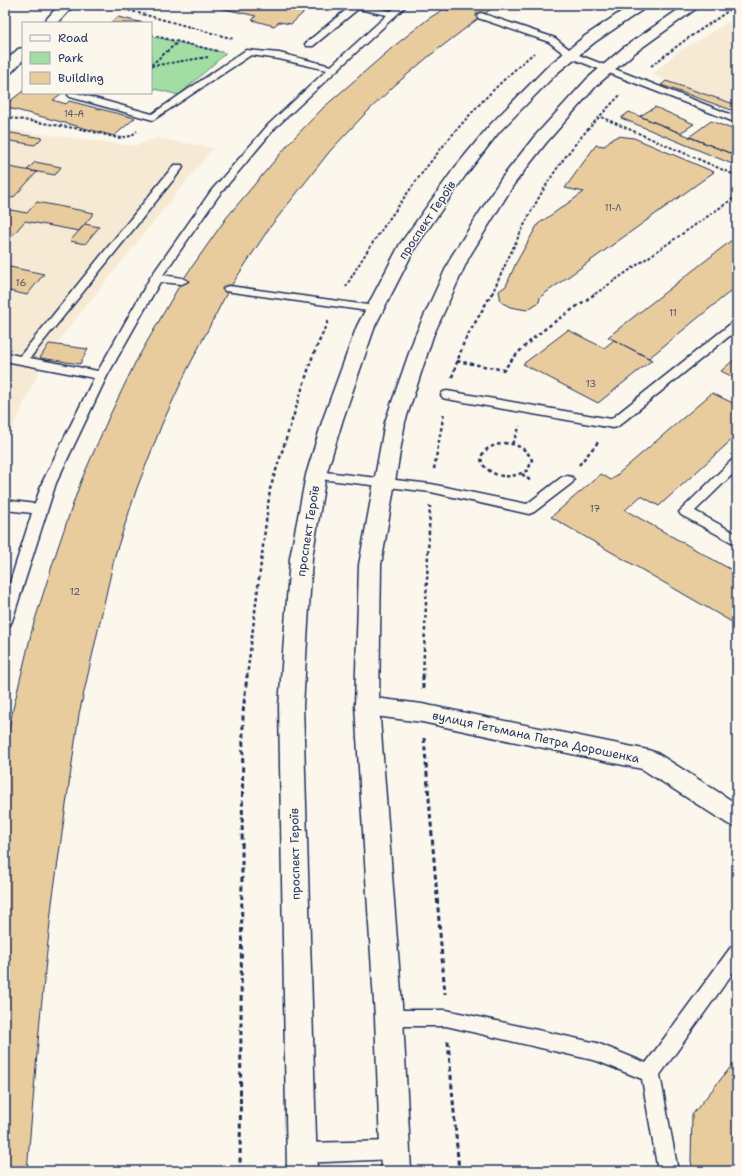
<svg xmlns="http://www.w3.org/2000/svg" width="742" height="1176" font-family="'Shantell Sans',sans-serif">
<rect width="100%" height="100%" fill="#fbf7ec"/>
<filter id="ink" filterUnits="userSpaceOnUse"><feTurbulence type="fractalNoise" baseFrequency=".025" numOctaves="2"/><feDisplacementMap in="SourceGraphic" scale="8" xChannelSelector="R" yChannelSelector="G"/><feConvolveMatrix kernelMatrix="1 2 1 2 8 2 1 2 1" color-interpolation-filters="sRGB"/></filter>
<g filter="url(#ink)">
<path fill="#f6ead4" d="M737,17V104L652,75L675,54Z
M5,129L134,146L157,138L213,148L62,336L42,365L5,444Z"/>
<path fill="#a2dda3" stroke="#5e8680" d="M155,37L226,53L179,95L151,88V40Z"/>
<path fill="#e9cc9d" stroke="#1b2f5e" d="M206,5H312L291,24L279,22L274,26L252,20L256,16Z
M450,5H496L428,57L395,85L362,117L330,151L270,227L229,289L187,370L162,424L137,488L115,555L79,714L52,903L40,1019L27,1171H5V750L13,709L33,626L58,547L81,481L109,417L136,361L182,281L227,217L292,140L324,107L393,47L428,19Z
M118,17L144,23H110Z
M666,81L737,105V112L661,85Z
M23,91V93H62L53,100L66,104L69,101L135,118L114,136L5,107V105Z
M655,107L694,124L680,133L640,116Z
M629,112L737,156V166L621,118Z
M711,121L737,131V156L689,137Z
M5,132L42,138L35,145L5,140Z
M618,136L634,138L714,172L540,297L539,302L527,310L510,307L501,302L499,291L506,286L516,263L538,224L584,192L565,188L596,145L605,146L610,140Z
M35,162L61,167L55,175L27,170Z
M9,167L37,172L13,198L5,196V171Z
M37,202L94,213L79,231L25,221L5,244V209L27,213Z
M85,224L99,227L85,244L70,241Z
M737,236V286L649,358L608,337Z
M5,266L44,274L27,295L5,290Z
M568,330L604,348L614,340L652,360L598,403L523,364Z
M49,344L88,349L80,364L40,358Z
M737,357V379L721,371Z
M712,393L737,405V435L659,506L641,496L625,510L737,573V625L551,517L601,474L611,480Z
M737,1059V1171H693L691,1161L692,1115Z"/>
<g fill="none" stroke-linecap="round" stroke-linejoin="round">
<g stroke="#1b2f5e" stroke-width="3">
<path id="lane" d="M352,5H364L391,11L398,5H407L275,128L219,195L163,275L182,278L188,281L182,284L160,282L107,376L56,483L12,621L10,625L5,626V598L32,513L5,510V500L35,504L42,483L94,378L5,361V353L20,356L174,165H182L183,167L182,169L30,358L98,371L150,278L211,191L269,124L327,70L279,59L251,55L153,120L70,97L68,95L70,93H76L152,114L246,50L279,53L331,66L387,15L358,9L313,46H307L305,44L307,42Z
M439,5H452V6L448,9L440,7Z
M481,13L555,38L574,53L737,117V123L568,57L549,42L478,18L477,16L478,14Z
M229,286L375,306L379,307L381,309L379,311L375,312L225,291L223,289L225,287Z
M737,320V330L617,427L613,428L447,399L443,398L441,395L443,392L447,391L611,419L733,322Z
M737,459V470L695,511L737,534V545L681,515L679,512L732,460Z
M316,471L431,484L527,504L562,477L567,476L572,477L574,480L572,483L534,512L529,514L431,492L311,478L310,475L311,472Z
M737,945V967L660,1075L678,1171H658L642,1079L597,1061L446,1026H389L383,1024L380,1018L383,1012L389,1010H446L597,1043L646,1063L731,947Z
M395,1141L402,1143L405,1150L402,1157L395,1159L302,1163L295,1160L292,1153L295,1146L302,1143Z"/>
</g>
<g stroke="#1b2f5e" stroke-width="3">
<path id="street" d="M59,5H74L58,23H43Z
M23,48V60L10,74L5,75V62L18,49Z
M367,697L422,704L648,750L657,753L737,804V828L728,824L642,769L422,722L367,715L359,713L355,706L359,699Z"/>
</g>
<g stroke="#1b2f5e" stroke-width="3">
<path id="secondary" d="M631,5H647L645,8L595,42L557,73L499,132L465,176L415,248L375,326L343,419L326,475L312,558L303,706L317,1171H287L279,706L290,558L306,475L323,419L357,326L400,244L453,170L489,126L547,67L585,36Z
M685,5H701L633,54L597,85L546,143L514,184L469,257L433,336L405,422L381,565L379,706L403,1018L411,1171H381L375,1018L355,706L359,565L385,422L415,336L451,257L501,179L534,137L587,79L623,48Z"/>
</g>
<path stroke="#1b2f5e" stroke-width="2" stroke-dasharray="3 2" stroke-linecap="butt" d="M109,5L234,39
M151,35L217,51
M151,65L178,42
M151,66L208,57
M651,66L684,41L737,5
M5,117L86,130L118,138L131,136L137,131
M601,117L737,176
M346,287C361,259 379,233 397,208C437,150 480,98 534,53
M492,294C510,254 530,209 554,173C573,144 597,119 621,94
M595,294L737,196"/>
<path stroke="#1b2f5e" stroke-width="2.5" stroke-dasharray="3.5 3" stroke-linecap="butt" d="M457,361L504,370C527,337 564,316 596,293
M452,377L464,342L492,293
M504,443C517,444 526,448 532,460L528,470C520,474 513,477 504,476C494,476 474,464 484,452C489,446 497,445 504,443Z
M512,444L520,426
M579,465L599,441
M434,469L444,413
M522,474L531,481
M247,677L270,489L312,358L328,321
M423,677L430,506"/>
<path stroke="#1b2f5e" stroke-width="3" stroke-dasharray="5 3.5" stroke-linecap="butt" d="M423,689V676
M424,738L445,994
M448,1041L459,1171
M240,1171L243,713L247,676"/>
<use href="#lane" fill="#fbf7ec" fill-rule="evenodd"/>
<use href="#street" fill="#fbf7ec" fill-rule="evenodd"/>
<use href="#secondary" fill="#fbf7ec" fill-rule="evenodd"/>
</g>
</g>
<g text-anchor="middle" stroke-width="3" stroke-linejoin="round" paint-order="stroke">
<g font-size="9" fill="#4e566e">
<text x="74" y="117">14-А</text>
<text x="613" y="211">11-Л</text>
</g>
<g font-size="10" fill="#4e566e">
<text x="21" y="286">16</text>
<text x="673" y="316">11</text>
<text x="591" y="387">13</text>
<text x="595" y="512">17</text>
<text x="75" y="595">12</text>
</g>
<g font-size="12" fill="#1b2f5e" stroke="#fbf7ec">
<text transform="translate(427 220) rotate(-56)" y="4">проспект Героїв</text>
<text transform="translate(308 531) rotate(-81)" y="4">проспект Героїв</text>
<text transform="translate(536 737) rotate(12)" y="4">вулиця Гетьмана Петра Дорошенка</text>
<text transform="translate(295 854) rotate(-91)" y="4">проспект Героїв</text>
</g>
</g>
<rect width="742" height="1176" fill="none" stroke="#fbf7ec" stroke-width="20"/>
<rect x="10" y="10" width="722" height="1156" fill="none" stroke="#1b2f5e" stroke-width="1.5" filter="url(#ink)"/>
<rect x="22" y="22" width="130" height="72" fill="#fbf7ec" stroke="#a1a7b3"/>
<rect x="30" y="35" width="20" height="6" fill="#fbf7ec" stroke="#a1a7b3"/>
<text x="58" y="42" font-size="12" fill="#1b2f5e">Road</text>
<rect x="30" y="52" width="20" height="12" fill="#a2dda3" stroke="#a1a7b3"/>
<text x="58" y="62" font-size="12" fill="#1b2f5e">Park</text>
<rect x="30" y="72" width="20" height="12" fill="#e9cc9d" stroke="#a1a7b3"/>
<text x="58" y="82" font-size="12" fill="#1b2f5e">Building</text>
</svg>
